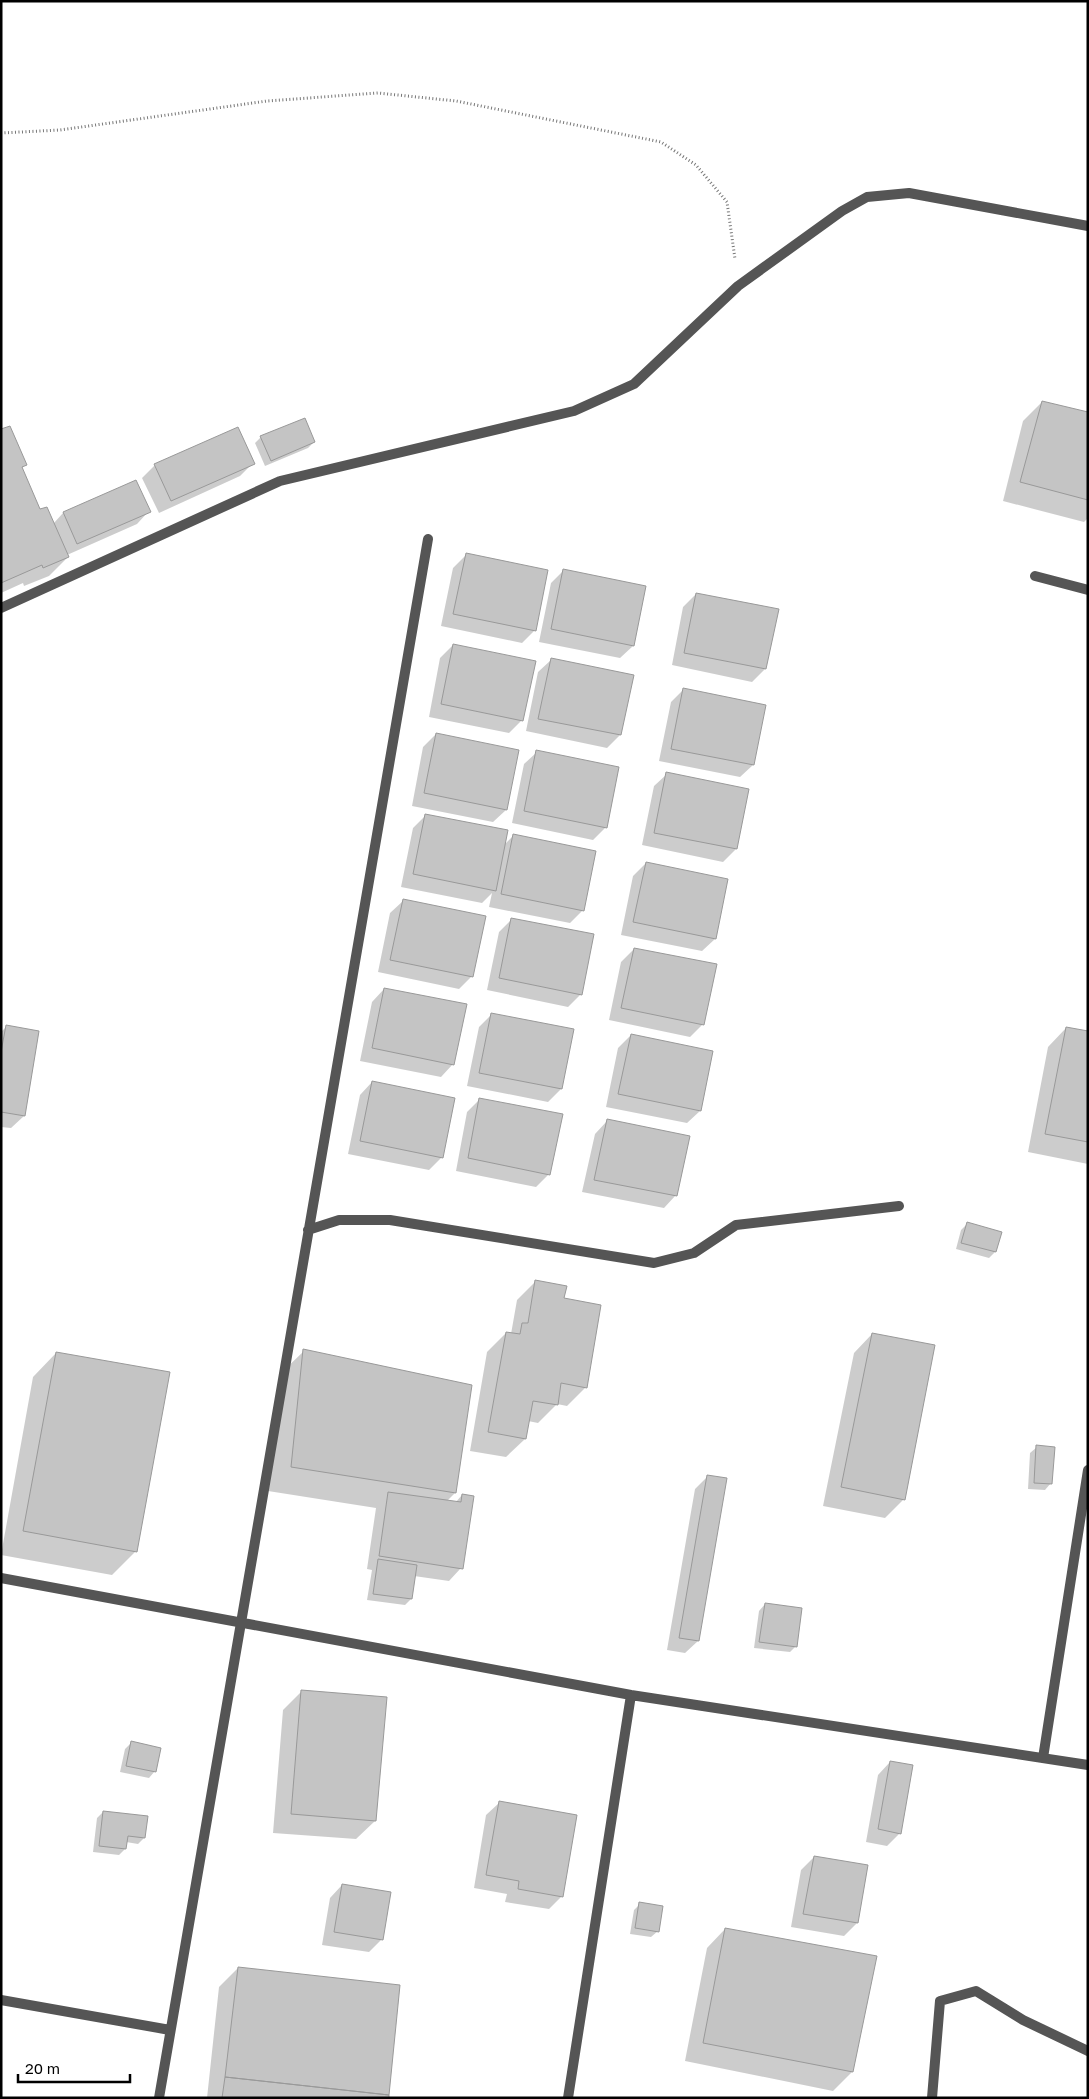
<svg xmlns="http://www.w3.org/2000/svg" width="1089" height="2099" font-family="'Golos Text',sans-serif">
<rect width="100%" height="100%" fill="#fff"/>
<path fill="#0003" d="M1042,402L1088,414V518L1084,522L1003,501L1023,421Z
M1,431L25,465L21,469L40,511L53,524L63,513L136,482L149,511L137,524L67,555L68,557L49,576L24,586L23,583L1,593Z
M261,437L314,442L308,448L265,466L255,443Z
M253,463L240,476L159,513L142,478L155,465Z
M466,555L535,630L522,643L441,626L453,568Z
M564,570L633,646L620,658L539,642L551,583Z
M696,594L765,669L752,682L672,665L683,607Z
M453,645L522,720L509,733L429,717L440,658Z
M551,660L620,735L607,748L526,731L538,672Z
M684,689L765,706L753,765L740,777L659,761L671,702Z
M436,734L506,810L493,822L412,806L423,747Z
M537,752L606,827L593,840L512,823L524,764Z
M667,774L748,790L736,849L723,862L642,845L654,786Z
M426,815L504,845L514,835L583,910L570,923L489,907L492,893L482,903L401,887L413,828Z
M646,863L715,939L702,951L621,935L633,876Z
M403,901L472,976L459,989L378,972L390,913Z
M512,919L581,994L568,1007L487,990L499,932Z
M634,949L703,1024L690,1037L609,1020L621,962Z
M384,989L453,1064L441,1077L360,1061L372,1002Z
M492,1014L573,1030L561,1089L548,1102L467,1086L479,1027Z
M6,1027L24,1116L11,1128L1,1127V1032Z
M1066,1028L1088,1032V1164L1028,1152L1048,1047Z
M631,1035L700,1111L687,1123L606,1107L618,1048Z
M372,1082L442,1157L429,1170L348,1154L360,1095Z
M480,1099L549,1174L536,1187L456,1171L467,1112Z
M607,1121L676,1195L664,1208L582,1192L595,1134Z
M967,1224L995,1252L989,1258L956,1249L961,1230Z
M535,1282L563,1299L586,1387L567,1406L557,1404L538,1423L528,1421L525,1439L506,1457L470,1451L487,1352L506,1333L511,1334L517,1300Z
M872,1334L904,1499L885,1518L823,1506L854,1353Z
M304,1351L455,1493L447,1501L455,1503L462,1495L461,1568L449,1581L414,1576L411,1599L405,1605L367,1600L372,1570L367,1569L376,1508L268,1491L280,1374Z
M56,1353L136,1551L112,1575L1,1555L33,1377Z
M1037,1447L1051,1483L1045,1490L1028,1489L1030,1453Z
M708,1476L698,1641L685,1653L667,1650L695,1489Z
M765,1604L796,1646L790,1652L754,1648L759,1611Z
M302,1691L375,1821L356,1839L273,1833L283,1710Z
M131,1743L155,1771L149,1778L120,1772L125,1749Z
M890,1762L900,1833L887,1846L866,1842L878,1775Z
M499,1803L561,1897L549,1909L505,1902L507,1894L474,1888L486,1815Z
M103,1812L144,1838L138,1844L126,1842L125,1849L119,1855L93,1852L97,1818Z
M814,1857L867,1866L857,1923L844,1936L791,1927L801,1870Z
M342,1885L381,1940L369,1952L322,1945L330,1898Z
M640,1904L658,1931L651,1937L630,1934L634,1910Z
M725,1929L875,1957L852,2072L833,2091L685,2061L707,1948Z
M238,1968L387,2098H207L219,1987Z"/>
<path fill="#c4c4c4" stroke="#999" d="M1042,401L1088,412V500L1020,482Z
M305,418L315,442L271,461L260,436Z
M10,426L27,465L22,467L40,509L47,507L69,557L43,568L42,565L1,583V429Z
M238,427L255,464L171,501L154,464Z
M136,480L151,512L77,544L63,512Z
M466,553L548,570L536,631L453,614Z
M563,569L646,586L634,646L551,629Z
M696,593L779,609L766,669L684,653Z
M453,644L536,661L523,721L441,704Z
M551,658L634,675L621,735L538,719Z
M683,688L766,705L754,765L671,749Z
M436,733L519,750L507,810L424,793Z
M536,750L619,767L607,828L524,811Z
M666,772L749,789L737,849L654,833Z
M425,814L508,830L496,891L413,874Z
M513,834L596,851L584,911L501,894Z
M646,862L728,879L716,939L633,922Z
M403,899L486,916L473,977L390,960Z
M511,918L594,934L582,995L499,978Z
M634,948L717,964L704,1025L621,1008Z
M384,988L467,1004L454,1065L372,1048Z
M491,1013L574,1029L562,1089L479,1073Z
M6,1025L39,1031L25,1116L1,1112V1052Z
M1066,1027L1088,1031V1142L1045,1134Z
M631,1034L713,1051L701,1111L618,1094Z
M372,1081L455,1098L443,1158L360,1141Z
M479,1098L563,1114L550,1175L468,1158Z
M607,1119L690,1136L677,1196L594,1180Z
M967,1222L1002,1232L996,1252L961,1243Z
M535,1280L567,1286L564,1298L601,1305L587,1388L561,1383L558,1405L533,1401L526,1439L488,1432L506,1332L520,1334L522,1323H528Z
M872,1333L935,1345L905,1500L841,1487Z
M303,1349L472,1385L456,1493L291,1467Z
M56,1352L170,1372L137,1552L23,1531Z
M1036,1445L1055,1447L1052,1484L1034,1483Z
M707,1475L727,1478L699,1641L679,1638Z
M388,1492L461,1502L462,1494L474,1496L463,1569L379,1556Z
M378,1559L417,1565L412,1599L373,1594Z
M765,1603L802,1608L797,1647L759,1642Z
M301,1690L387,1697L376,1821L291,1814Z
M131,1741L161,1748L156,1772L126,1766Z
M890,1761L913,1765L901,1834L878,1829Z
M499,1801L577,1815L563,1897L518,1889L519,1881L486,1875Z
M103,1811L148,1816L145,1838L128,1836L126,1849L99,1846Z
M814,1856L868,1865L858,1923L803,1914Z
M342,1884L391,1892L383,1940L334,1932Z
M639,1902L663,1906L659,1932L635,1928Z
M725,1928L877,1956L853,2072L703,2043Z
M238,1967L400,1985L389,2095L225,2077Z
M225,2077L389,2095V2098H222Z"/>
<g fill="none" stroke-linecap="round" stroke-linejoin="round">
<path stroke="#777" stroke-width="3" stroke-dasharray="1 2.5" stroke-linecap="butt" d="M1,133L60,130L267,101L378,93L456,101L661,142L696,165L727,202L735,259"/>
<path stroke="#555" stroke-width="10" d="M1035,576L1088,590
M1,608L280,481L574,411L634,384L738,286L842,211L867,197L909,193L1088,226
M308,1230L339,1220H390L654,1263L694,1253L736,1225L899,1206
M1,1578L631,1695L1088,1765
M1043,1758L1088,1470
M1,2000L170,2030
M159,2098L428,539
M568,2098L631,1695
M932,2098L940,2001L976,1991L1023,2020L1088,2051"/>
</g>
<rect width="1089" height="2099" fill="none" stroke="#000000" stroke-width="5"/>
<path d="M18 2074v8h112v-8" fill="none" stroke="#000000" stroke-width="2.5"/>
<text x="25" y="2074" font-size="15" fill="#000000" stroke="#ffffff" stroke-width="4" paint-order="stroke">20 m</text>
</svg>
